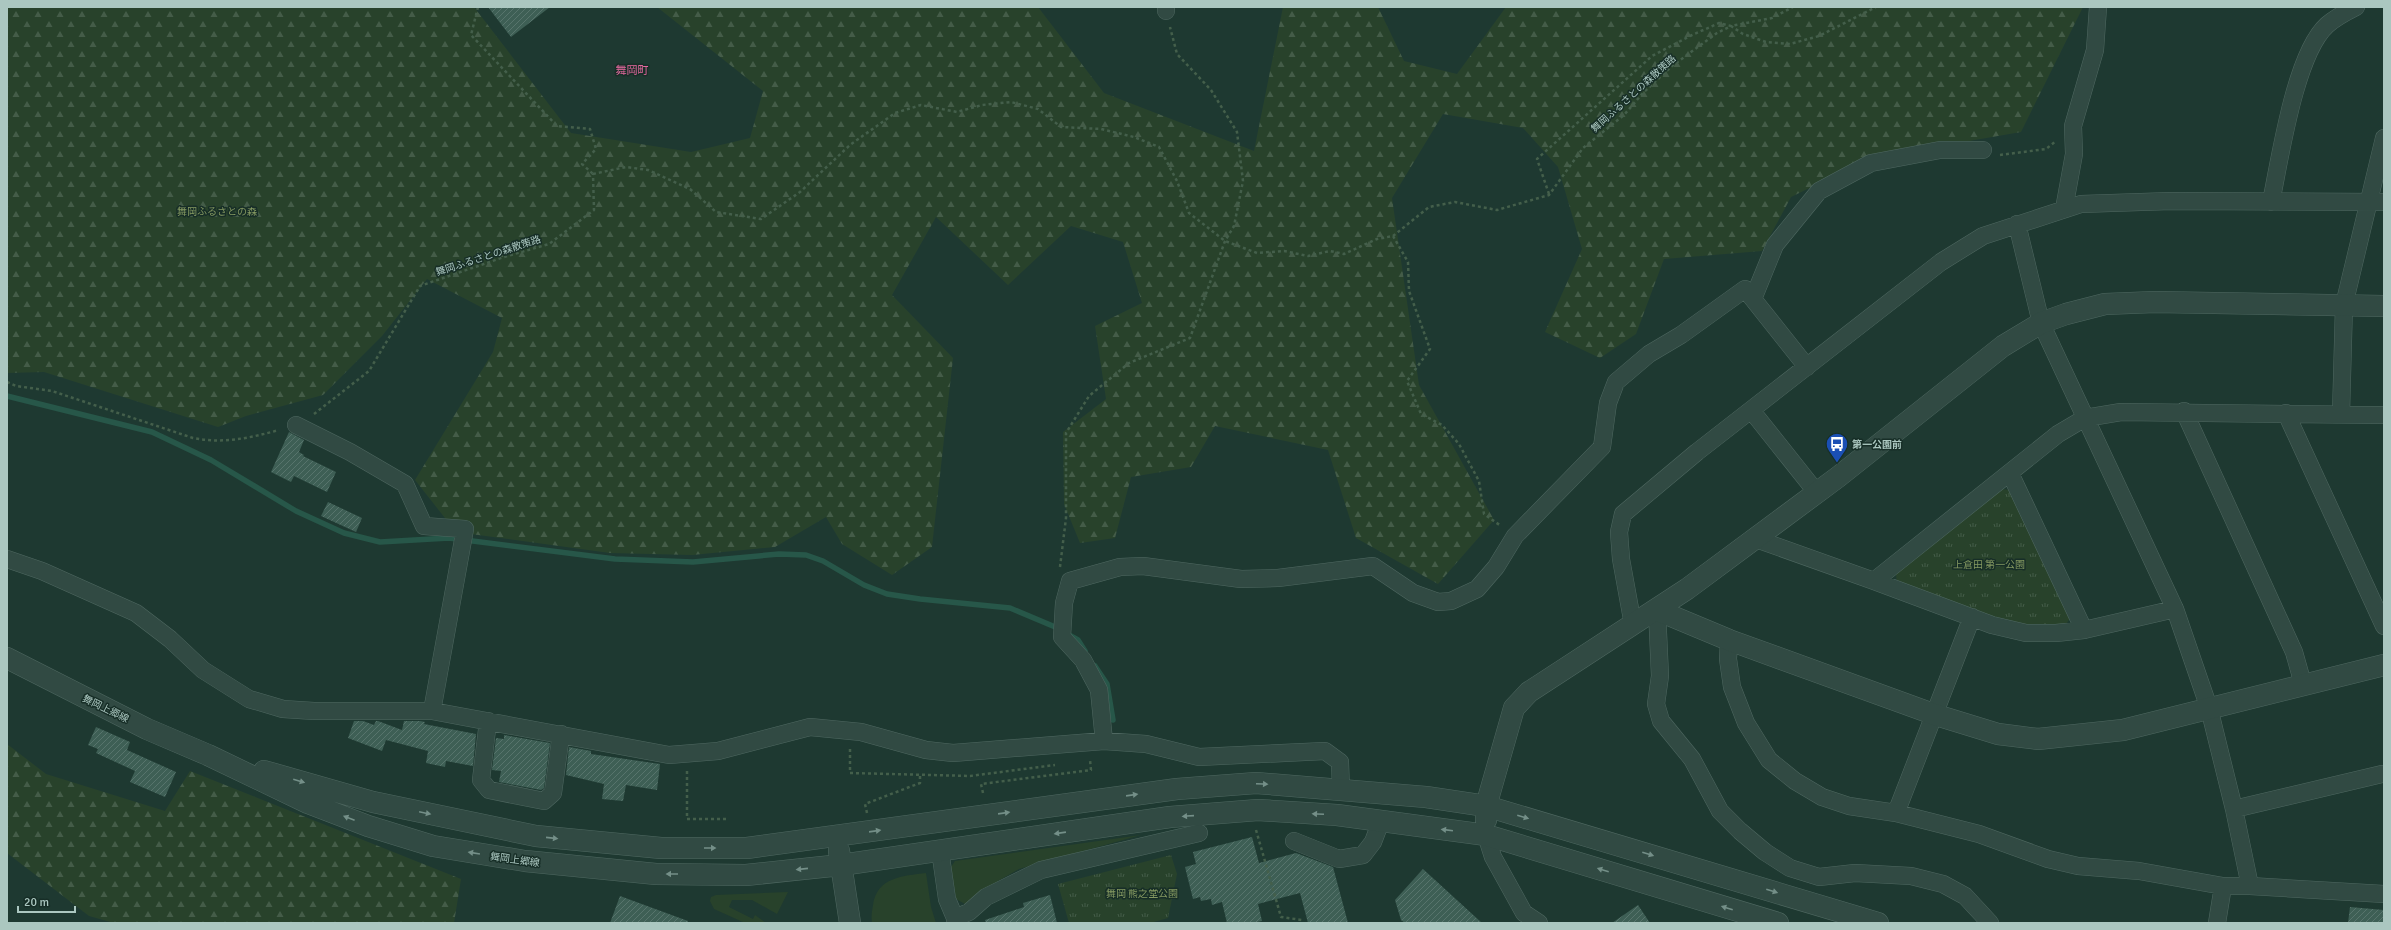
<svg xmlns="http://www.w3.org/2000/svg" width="2391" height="930" font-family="Signika,'Noto Sans JP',sans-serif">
<defs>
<pattern id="forest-firs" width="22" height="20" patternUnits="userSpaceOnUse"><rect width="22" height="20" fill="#28422b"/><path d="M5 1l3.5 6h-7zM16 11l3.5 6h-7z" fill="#445c48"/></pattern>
<pattern id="park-tufts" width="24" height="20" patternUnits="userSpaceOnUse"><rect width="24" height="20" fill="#28422b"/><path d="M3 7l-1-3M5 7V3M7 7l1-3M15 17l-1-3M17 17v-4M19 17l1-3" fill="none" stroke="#445c48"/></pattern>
<pattern id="building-hatch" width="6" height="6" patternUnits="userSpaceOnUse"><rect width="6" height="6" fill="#3e5f55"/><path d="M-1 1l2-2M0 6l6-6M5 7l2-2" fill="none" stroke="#57746c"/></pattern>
</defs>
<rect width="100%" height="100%" fill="#1e3931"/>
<path fill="#28422b" d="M1141,835L1019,869L998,881L973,902L965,904L956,899L951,867L955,861Z
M926,873L931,907L936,923H872C871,917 872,911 873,905C877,877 903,876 926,873Z
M788,892L777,914L752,900H732L729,907L753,919L755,915L766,923H745L714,909L710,901L711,897L716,895Z"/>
<path fill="url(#forest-firs)" d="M7,7H474L571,133L691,152L750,138L763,91L657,7H1038L1104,93L1254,151L1283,7H1378L1404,61L1457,74L1506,7H2083L2021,132L1871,158L1791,197L1762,251L1664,259L1636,334L1600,358L1545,332L1582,249L1558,167L1523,128L1443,114L1392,198L1419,385L1494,520L1438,584L1356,538L1328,450L1215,426L1191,467L1131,477L1115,538L1080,543L1064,504L1063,432L1106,399L1095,326L1142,303L1123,242L1071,226L1008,285L936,217L892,295L953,358L932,547L892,575L842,544L826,517L775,547L692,555L610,553L456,532L415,480L493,352L502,318L427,279L382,336L323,395L246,416L218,427L44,372L7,373Z
M7,744L46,774L165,811L190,771L461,879L454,923H114L89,916L7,853Z"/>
<path fill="url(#park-tufts)" d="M2001,489L2010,490L2070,618L2065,626H2025L1993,618L1897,583L1896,574Z
M1171,855L1177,874L1168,918L1150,923H1069L1058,884Z"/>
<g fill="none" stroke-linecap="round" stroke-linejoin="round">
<path stroke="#275749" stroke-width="5.5" d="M7,396L152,432L211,460L296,511L344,533L380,542L449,538L615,559L693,562L779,554L806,555L823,561L864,585L887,594L920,599L1010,608L1060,629
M1069,635L1078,640L1085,651
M1095,666L1107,684L1113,720"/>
</g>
<path fill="url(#building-hatch)" d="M488,7H550L511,37Z
M289,432L304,440L299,452L304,455L303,456L336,472L327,492L294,476L291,482L271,472Z
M328,502L362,518L356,532L321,516Z
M354,721H363L374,725L376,721H378L402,730L404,721H420L425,722L424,724L476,734L473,766L446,761L445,767L426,763L428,751L386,740L382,751L348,738Z
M96,727L130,742L127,750L176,772L165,797L130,782L135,771L96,753L98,749L88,745Z
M504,735L550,743L544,788L541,790L499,782L501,771L492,770L496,738L504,739Z
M569,747L591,751V754L660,764L657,790L626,785L623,801L602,799L604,784L566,775Z
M1252,837L1259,863L1296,853L1333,867L1348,923H1308L1300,893L1258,904L1262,921L1252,923H1227L1222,902L1212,905L1211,899L1201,901L1200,897L1193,899L1185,867L1196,864L1193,852Z
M1423,869L1482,923H1405L1401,920L1395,900Z
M1050,895L1057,923H986L985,920L1024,907L1023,903Z
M620,896L688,921V923H610Z
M1638,905L1650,923H1612Z
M2350,907L2384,910V923H2348Z"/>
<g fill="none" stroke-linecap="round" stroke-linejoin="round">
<g stroke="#4f6861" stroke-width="18">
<path id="minor" d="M1166,7V11
M2271,202C2280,159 2295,54 2327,25C2335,18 2346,12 2356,7
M2064,209L2074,154L2073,126L2095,50L2098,7
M2017,224L2041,323L2175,609L2209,708L2234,809L2250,886L2384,894
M1753,299L1775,245L1819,191L1871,163L1940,150H1983
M1751,410L1817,493
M2184,411L2294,652L2303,684
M2286,413L2384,626
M2341,414L2344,305L2384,138
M296,425L350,452L405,484L424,526L465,529L432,711
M2010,473L2084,630
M1756,539L1874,581L2058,434L2085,418L2121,412L2384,415
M7,559L42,571L136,613L170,639L203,670L249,699L283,709L314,711H432L669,755L718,751L810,727L861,732L926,750L953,753L1104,741L1146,744L1199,757L1325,751L1340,762L1341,790
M1874,581L1992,625L2026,633H2056L2084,630L2175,609
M1657,610L1660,676L1656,704L1661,721L1692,759L1720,811L1740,831L1765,852L1790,868L1819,877L1855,873L1911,876L1943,884L1965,896L1990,923
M1633,625L1621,559L1619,532L1623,514L1697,452L1941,262L1983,236L2081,204L2171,201L2384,202
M1729,640L1728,659L1732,687L1746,723L1769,760L1795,781L1822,797L1849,806L1896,813L1979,834L2048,859L2078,866L2139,871L2223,886H2250
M488,721L481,780L489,790L544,801L553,793L561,734
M1104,741L1099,690L1083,660L1062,637L1064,603L1070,581L1120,567L1143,566L1241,579L1278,578L1373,566L1413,593L1438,602L1451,601L1477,589L1496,567L1515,536L1602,447L1608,403L1616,382L1649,354L1681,335L1745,289L1807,367
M2234,809L2382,774
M1896,813L1972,617
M1486,835L1493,857L1524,913L1539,923
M1294,841L1339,859L1363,855L1373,842L1381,821
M940,850L947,899L955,918V923
M955,918L969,912L986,897L1041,870L1199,833
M2217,923L2223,886"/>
</g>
<g stroke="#4f6861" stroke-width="22">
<path id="tertiary" d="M1657,610L1729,640L1936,715L1998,734L2038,739L2123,730L2384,665
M7,658L147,729L208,755L308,803L368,826L433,846L525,861L656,874L746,875L841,865L1170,817L1258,810L1337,815L1486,835L1778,923
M264,771L373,802L536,836L661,848H747L1177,789L1256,783L1426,797L1486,806L1878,923
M1486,820V806L1514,708L1529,692L1687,589L1838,477L2003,346L2041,323L2066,314L2105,304L2155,302L2384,306
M839,851L850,923"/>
</g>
<path stroke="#445f4b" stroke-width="2.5" stroke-dasharray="3 3" stroke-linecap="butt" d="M478,7L471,35L557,126L590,129L596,149L582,164L593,174
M2000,155L2046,149L2056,141
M593,174L626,167L648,170L690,189L716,212L761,219L800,192L850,145L895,113L921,105L957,112L982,105L1011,102L1038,109L1061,127L1101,129L1134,137L1159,147L1177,181L1189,213L1225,241L1257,253L1284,251L1308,256L1330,251L1344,254L1377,239L1393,236L1429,207L1455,202L1497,210L1549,195L1583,148L1624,115L1643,93L1672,66L1717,33L1731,26L1743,34L1766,42L1790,44L1819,36L1876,7
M1549,194L1537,159L1652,56L1690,36L1719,23L1731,26L1772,18L1793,7
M1393,236L1408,262L1409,291L1430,349L1407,381L1421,414L1442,425L1459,444L1479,481L1484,514L1501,526
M7,382L16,386L52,391L193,438C223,444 250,438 279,430
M314,414L369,371L420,286L504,257L549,244L594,210L593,174
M1060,567L1066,518V433L1089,396L1129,363L1190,338L1225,241L1234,226L1243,181L1237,132L1211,90L1177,54L1170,27
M850,749V773L970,776L1055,765
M687,771V819H726
M983,793L981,784L1091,770L1090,760
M867,813L865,804L920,783V775
M1256,830L1281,917L1302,920"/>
<use href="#minor" stroke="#314a43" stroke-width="17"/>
<use href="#tertiary" stroke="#314a43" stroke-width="21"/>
</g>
<defs><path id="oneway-solid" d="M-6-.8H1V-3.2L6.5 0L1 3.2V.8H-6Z"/></defs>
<g fill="#748f88">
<use href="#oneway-solid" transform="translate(299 781) rotate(16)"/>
<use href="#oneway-solid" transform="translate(1262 784) rotate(3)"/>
<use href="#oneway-solid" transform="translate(1132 795) rotate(-8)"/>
<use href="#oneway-solid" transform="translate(425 813) rotate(12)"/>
<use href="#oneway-solid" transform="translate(1004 813) rotate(-8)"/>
<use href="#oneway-solid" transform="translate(1318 814) rotate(-177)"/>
<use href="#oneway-solid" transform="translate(1188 816) rotate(176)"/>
<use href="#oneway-solid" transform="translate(1523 817) rotate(16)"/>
<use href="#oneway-solid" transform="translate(349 818) rotate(-159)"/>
<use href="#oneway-solid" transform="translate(1447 830) rotate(-173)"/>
<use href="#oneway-solid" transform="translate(875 831) rotate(-8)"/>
<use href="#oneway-solid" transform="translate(1060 833) rotate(172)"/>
<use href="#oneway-solid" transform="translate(552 838) rotate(6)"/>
<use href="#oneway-solid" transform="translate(710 848)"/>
<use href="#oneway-solid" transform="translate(474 853) rotate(-171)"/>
<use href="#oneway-solid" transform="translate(1648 854) rotate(17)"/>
<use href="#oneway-solid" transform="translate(802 869) rotate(174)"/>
<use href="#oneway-solid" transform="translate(1603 870) rotate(-163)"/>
<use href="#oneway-solid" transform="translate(672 874) rotate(-180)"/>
<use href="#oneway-solid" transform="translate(1772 891) rotate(17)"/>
<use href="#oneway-solid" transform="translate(1727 908) rotate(-163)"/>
</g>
<defs>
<g id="bus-pin" transform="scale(1.15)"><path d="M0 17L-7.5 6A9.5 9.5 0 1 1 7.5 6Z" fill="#1a4fb4" stroke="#172e27"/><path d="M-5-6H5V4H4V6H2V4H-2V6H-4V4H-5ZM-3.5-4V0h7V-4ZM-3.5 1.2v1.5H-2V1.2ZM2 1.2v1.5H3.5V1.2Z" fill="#fff"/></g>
</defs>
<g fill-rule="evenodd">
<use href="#bus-pin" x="1837" y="444"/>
</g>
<g text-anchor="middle" stroke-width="3" stroke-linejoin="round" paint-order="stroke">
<g font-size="10" fill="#abc7c0" stroke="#172e27">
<text transform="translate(1633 93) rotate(-42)" y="4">舞岡ふるさとの森散策路</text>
<text transform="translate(488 255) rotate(-18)" y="4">舞岡ふるさとの森散策路</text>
<text transform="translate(106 708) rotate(26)" y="4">舞岡上郷線</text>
<text transform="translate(515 859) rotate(8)" y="4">舞岡上郷線</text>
</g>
<g font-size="10" fill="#859961" stroke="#172e27">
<text x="217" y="215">舞岡ふるさとの森</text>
<text x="1989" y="568">上倉田 第一公園</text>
<text x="1142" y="897">舞岡 熊之堂公園</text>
</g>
<g font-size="10" font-weight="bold" fill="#abc7c0" stroke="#172e27" text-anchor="start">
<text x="1852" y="448">第一公園前</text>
</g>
<g font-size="11" fill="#e4699f" stroke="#172e27">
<text x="632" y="74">舞岡町</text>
</g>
</g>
<rect width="2391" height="930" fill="none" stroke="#abc7c0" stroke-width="16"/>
<path d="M18 906v6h57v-6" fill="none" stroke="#abc7c0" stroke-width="2"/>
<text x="24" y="906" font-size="12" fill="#abc7c0" stroke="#172e27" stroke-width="3" paint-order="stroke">20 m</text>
</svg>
